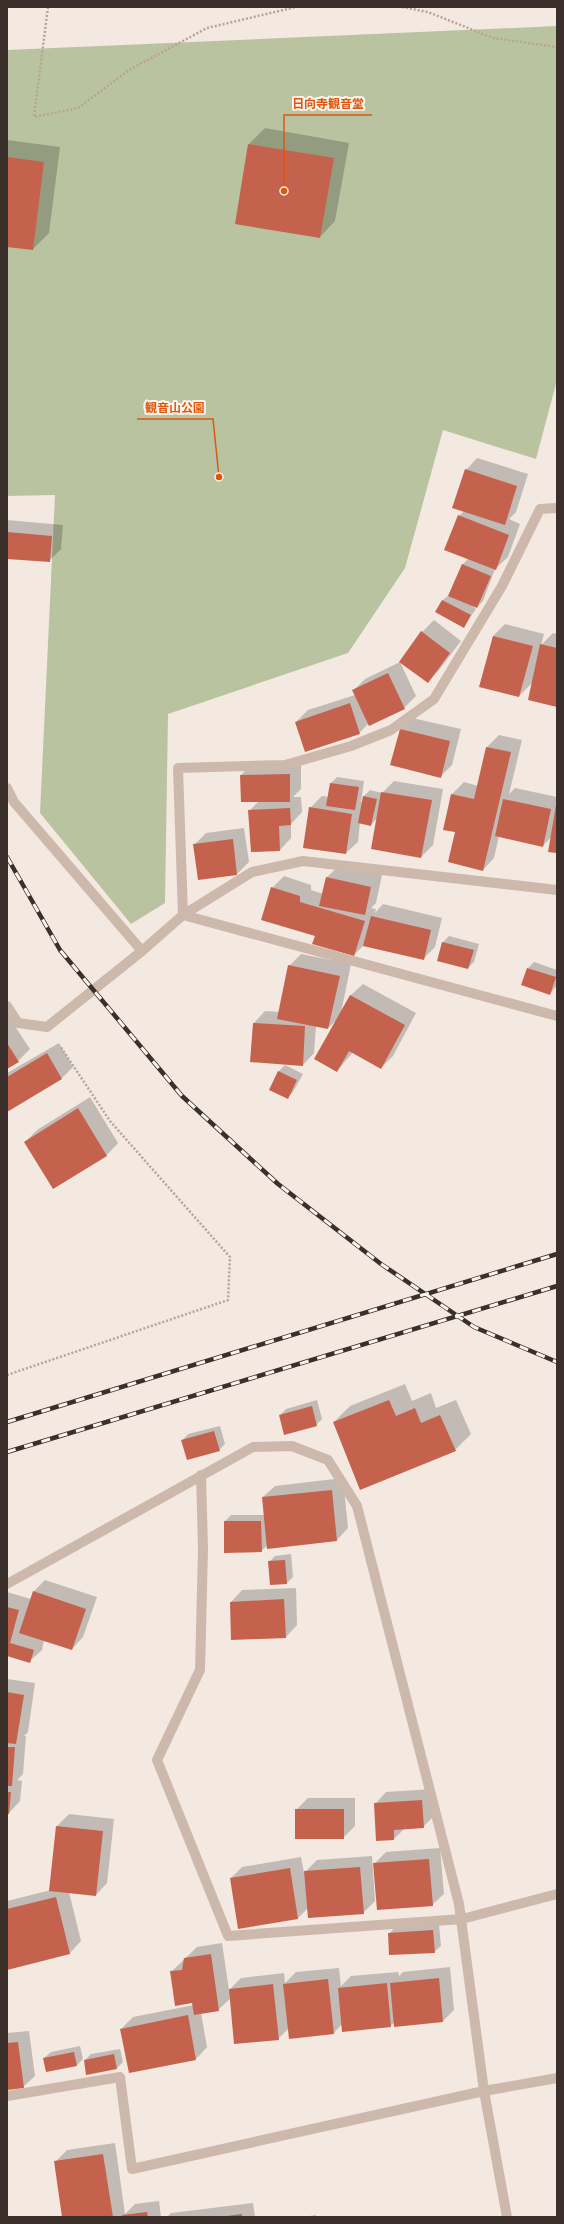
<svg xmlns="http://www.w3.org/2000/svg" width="564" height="2224" font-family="Inter,'Noto Sans JP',sans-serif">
<rect width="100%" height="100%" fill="#f3e9e1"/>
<path fill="#b9c3a0" d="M557,26V380L536,459L443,430L405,568L348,653L168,714L165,903L131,924L40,813L55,495L7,496V50Z"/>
<path fill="#0003" d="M265,128L349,143L335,221L320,237L249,144Z
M7,140L60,147L49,233L33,249L7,246Z
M477,458L528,474L516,512L509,519L520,524L508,557L495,569L483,601L477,607L471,605L476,609L464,626L437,612L443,600L449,595L463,564L469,558L459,516L464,511L466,470Z
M7,520L63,525L61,549L49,561L7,558Z
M434,620L461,641L439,670L428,682L422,632Z
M505,624L544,634L541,645L553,633L557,634V706L533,682L519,696L480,686L493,636Z
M400,662L416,696L404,708L369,723L359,733L296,722L308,710L355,695L353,691L365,679Z
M412,718L461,729L452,765L440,777L401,729Z
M499,735L522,740L509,794L515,788L557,797V852L551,837L543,846L499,836L494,858L483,870L456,832L444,829L452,794L464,782L478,786L487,747Z
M301,762V789L293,797H301L302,812L291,824V838L280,850L249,811L259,801H242L241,775L253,763Z
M337,777L364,781L361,802L363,803L364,796L370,790L382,793L394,781L443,789L433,845L421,857L378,817L371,825L360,822L358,842L346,853L310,808L322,796L329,797L331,783Z
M244,828L249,862L237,874L199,879L194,845L206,833Z
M339,866L382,875L376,903L371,908L376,909L375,913L383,904L442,918L435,947L423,959L364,945L354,955L316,935L272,888L284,876L311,885V890L323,894L327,877Z
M449,936L479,944L474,962L468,968L438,960L443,942Z
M301,954L351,964L341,1013L351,995L363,984L416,1013L393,1056L381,1068L353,1052L337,1071V1020L328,1028L316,1026L314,1053L303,1065L254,1023L265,1011L280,1012L289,966Z
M534,962L557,970V985L550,994L528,968Z
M7,1014L30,1049L18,1061L7,1068Z
M59,1043L73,1067L62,1078L7,1111V1073Z
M285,1065L303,1074L293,1092L287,1098L270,1089L279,1071Z
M90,1097L118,1143L107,1155L53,1187L25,1142L37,1130Z
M405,1384L412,1401L431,1393L436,1408L456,1400L471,1434L455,1450L334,1422L350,1406Z
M317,1400L322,1419L316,1425L280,1415L286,1409Z
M220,1426L225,1444L219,1450L182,1441L188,1434Z
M343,1478L348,1528L337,1540L268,1545L261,1551L225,1521L231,1515H265L263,1497L275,1486Z
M291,1554L293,1577L287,1583L271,1584L269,1562L275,1556Z
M45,1580L97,1597L83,1637L72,1649L44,1640L42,1650L30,1661L7,1655V1592L31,1599L33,1592Z
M296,1588L297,1625L286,1637L232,1639L231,1602L242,1590Z
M7,1679L35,1683L28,1732L24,1736H26L23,1774L17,1780L22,1781L20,1801L9,1813H7Z
M433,1789L435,1815L423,1827L405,1828L394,1839L375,1804L386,1792Z
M308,1798H355V1826L343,1838L296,1810Z
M69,1814L114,1819L107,1883L96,1895L69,1892L81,1941L70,1953L7,1969V1901L51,1890L57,1826Z
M440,1848L444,1894L432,1905L374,1864L386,1852Z
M372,1856L375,1901L363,1913L308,1908L298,1918L239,1928L231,1878L242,1867L301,1857L304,1873L317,1860Z
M439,1925L441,1946L434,1952L389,1934L395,1927Z
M222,1943L229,1990L241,1978L284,1973L285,1983L296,1972L339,1968L341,1986L351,1976L398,1972L399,1976L403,1972L450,1967L454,2010L443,2021L395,2022L390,2026L342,2024L333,2034L289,2028L278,2039L231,1998L218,2010L201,2013L207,2047L196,2059L121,2029L133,2017L194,2005L171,1972L197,1947Z
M29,2031L35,2076L23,2087L7,2089V2033Z
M80,2046L83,2059L77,2065L44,2058L51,2052Z
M120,2049L123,2062L117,2068L85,2060L91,2054Z
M115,2143L125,2214L135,2204L159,2201L161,2217H63L55,2162L67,2150Z
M253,2203L255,2217H167L171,2213Z
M316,2215V2217H303Z"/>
<path fill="#c5624d" d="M248,144L334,158L320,238L235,224Z
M7,157L44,162L33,250L7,247Z
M465,469L517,486L505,525L452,508Z
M458,515L509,535L496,570L444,550Z
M7,532L52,536L50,562L7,559Z
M462,564L491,576L477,608L448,596Z
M442,600L471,615L464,628L435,612Z
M421,631L450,653L428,683L399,662Z
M493,636L533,646L519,697L479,687Z
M540,644L557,648V707L528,700Z
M388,673L405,709L369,726L352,690Z
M350,703L360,734L305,752L295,722Z
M400,729L450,741L441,778L390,765Z
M486,747L511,752L483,871L448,862L455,832L443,830L451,794L474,799Z
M290,774V802H241L240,775Z
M330,783L359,787L355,810L326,806Z
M381,792L432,800L421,858L371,849Z
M363,796L377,799L371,826L358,823Z
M503,799L551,809L543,847L495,836Z
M556,805H557V853L548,852Z
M309,807L352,814L346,854L303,848Z
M290,808L291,825L279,826L280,851L251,852L248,810Z
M233,839L237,875L198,880L193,844Z
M326,877L371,887L365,915L319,906Z
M271,887L300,896V902L365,921L354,956L312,944L315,936L261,920Z
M371,916L431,930L424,960L363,946Z
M442,942L474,950L468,969L437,961Z
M288,965L340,976L328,1029L277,1019Z
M527,968L556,977L550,995L521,985Z
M350,995L405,1025L381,1069L349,1051L337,1072L314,1059Z
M253,1023L305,1026L303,1066L250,1062Z
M7,1043L19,1062L7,1069Z
M47,1053L62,1079L7,1112V1077Z
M278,1071L297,1080L288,1099L269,1090Z
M78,1108L107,1156L53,1189L24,1142Z
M389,1400L396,1416L415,1408L421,1423L440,1415L456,1451L360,1490L333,1422Z
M312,1406L317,1426L284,1435L279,1415Z
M214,1431L220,1451L187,1460L181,1440Z
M332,1490L337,1541L267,1549L262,1497Z
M224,1521H261L262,1552L224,1553Z
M285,1560L287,1584L270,1585L268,1561Z
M33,1591L86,1609L72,1650L19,1633Z
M284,1599L286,1638L231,1640L230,1602Z
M7,1607L19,1610L10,1643L34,1650L30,1663L7,1656Z
M7,1692L24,1695L16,1744L7,1743Z
M7,1747H15L12,1786H7Z
M7,1792H11L9,1814H7Z
M422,1800L424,1828L394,1830V1840L376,1841L374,1803Z
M295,1809H344V1839H295Z
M56,1826L103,1831L96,1896L49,1891Z
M429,1859L433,1906L377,1910L373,1863Z
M360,1867L364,1914L308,1918L304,1871Z
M290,1868L298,1919L238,1929L230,1878Z
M56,1897L70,1954L7,1970V1909Z
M433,1930L435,1953L389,1955L388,1933Z
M211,1954L219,2011L194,2015L192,2003L175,2006L170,1971L182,1970L184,1958Z
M439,1978L443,2022L394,2027L390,1983Z
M328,1979L334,2034L289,2039L283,1984Z
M387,1983L391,2027L342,2032L338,1988Z
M273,1984L279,2040L234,2044L229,1989Z
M188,2015L196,2060L129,2073L120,2029Z
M18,2042L24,2088L7,2090V2043Z
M74,2052L77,2066L46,2072L43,2058Z
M114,2054L117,2069L86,2075L84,2060Z
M103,2154L113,2217H62L54,2161Z
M147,2212L148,2217H123L122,2215Z
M242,2214V2217H227V2216Z"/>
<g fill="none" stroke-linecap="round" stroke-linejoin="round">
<path stroke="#b8a396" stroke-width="2.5" stroke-dasharray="2 2" stroke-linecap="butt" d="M48,7L34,117L78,108L129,70L207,28L296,7
M402,7L428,12L493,38L557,47
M7,1375L228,1300L230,1257L110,1121L60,1046"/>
<path stroke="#ccb9ac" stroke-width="10" d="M557,508L540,509L502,586L434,699L391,730L351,746L285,765L178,768L183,915L557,1016
M7,788L14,802L142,951
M7,1006L18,1023L47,1027L142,951L183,915L252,872L303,861L557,890
M201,1475L203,1549L200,1670L157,1760L228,1936L462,1919L557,1894
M7,1584L253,1447L292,1446L328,1460L357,1506L459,1904L484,2091L507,2217
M7,2096L120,2077L132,2169L484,2091L557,2078"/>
<g stroke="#3a2f2b" stroke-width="4.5">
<path id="rail" d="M7,857L60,950L182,1096L278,1184L381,1264L474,1327L557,1362
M7,1422L557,1254
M7,1452L557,1286"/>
</g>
<use href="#rail" stroke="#fbf4ed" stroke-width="3" stroke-dasharray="9" stroke-linecap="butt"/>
</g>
<path fill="none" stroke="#df570e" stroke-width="1.5" d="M284 191L284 115H372M219 477L213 419H137"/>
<g fill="#df570e" stroke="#fbf4ed" stroke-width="1.5">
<circle cx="284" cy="191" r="4"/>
<circle cx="219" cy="477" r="4"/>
</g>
<g font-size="12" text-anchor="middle" font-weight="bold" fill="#df570e" stroke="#fbf4ed" stroke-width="4" stroke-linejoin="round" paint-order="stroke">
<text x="328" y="108">日向寺観音堂</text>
<text x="175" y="412">観音山公園</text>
</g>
<rect width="564" height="2224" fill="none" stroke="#3a2f2b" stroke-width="16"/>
</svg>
